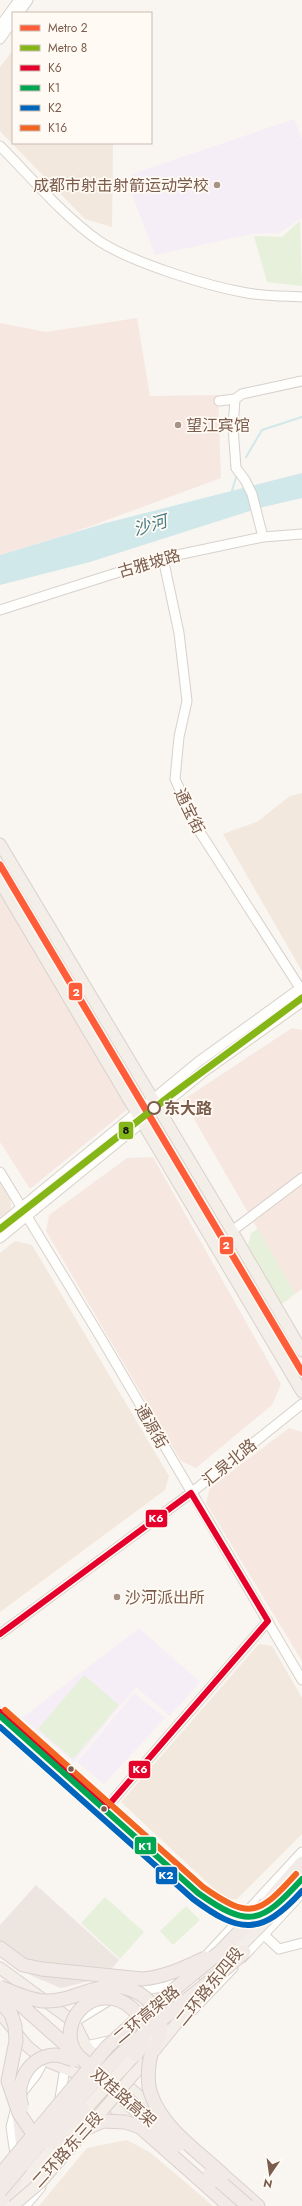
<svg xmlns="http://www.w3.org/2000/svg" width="302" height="2206" font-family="Jost,'Noto Sans SC',sans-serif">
<rect width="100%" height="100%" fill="#f9f5f0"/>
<path fill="#f2e8de" d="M13,50V143H113L112,227L85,219L0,131V67Z
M302,793V971L223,834L257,822L290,796Z
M0,1178L10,1195L11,1209L0,1218Z
M15,1241L32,1245L169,1476L165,1490L0,1612V1253Z
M259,1644L272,1646L302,1698V1834L237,1899L226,1900L121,1802Z
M127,2140L151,2153L213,2206H39L87,2148Z"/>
<path fill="#f6e8e1" d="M137,318L150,396L218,395L221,478L72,533L0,555V323L46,332Z
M0,893L129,1108L30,1189L0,1142Z
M292,1028L302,1030V1289L295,1294L183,1100Z
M153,1157L281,1384L272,1405L196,1468L181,1461L46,1231L49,1215L127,1158Z
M289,1428L302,1432V1661L206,1503L210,1488Z"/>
<path fill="#ede5e0" d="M36,1885L119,1960L108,1973L86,1982L61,1988L32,1976L0,1950V1925Z"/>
<path fill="#f6eef6" d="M294,119L302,139V218L279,233L251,234L155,255L131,192L132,174Z
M139,1628L200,1682L170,1716L136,1687L74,1762L22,1718Z
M134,1693L165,1718L104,1784L77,1762Z"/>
<path fill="#e7f0db" d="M300,221L302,286L267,282L254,236L282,237Z
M258,1229L295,1294L281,1305L248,1246L251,1233Z
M84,1675L119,1705L73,1759L38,1729Z
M105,1897L144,1932L120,1959L81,1923Z
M186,1906L200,1920L173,1945L160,1931Z"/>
<path fill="#d0e8ea" d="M302,473V498L259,508L90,562L0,585V555L106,523Z"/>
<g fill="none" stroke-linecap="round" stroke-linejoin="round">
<path stroke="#d0e8ea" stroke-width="2" d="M246,457L262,430L302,417
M232,491L237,474"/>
<g stroke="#d7d1cb" stroke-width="11">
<path id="minor" d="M19,13L28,0
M0,26L19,0
M0,39L13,21
M0,146C32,178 62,215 99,241C133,263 207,286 247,293C265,296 284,296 302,297
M235,399L233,427L236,468L245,480L252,494L263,537
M219,401L235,399L242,394L302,381
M163,558L179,633L187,701L179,737L175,779L196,826L302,991
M0,610L163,558L263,537L302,534
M0,1172L101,1338L302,1680
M0,1225L198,1062L302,987
M232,1231L302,1178
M0,1238L205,1071L302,1002
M0,1634L191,1493L302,1404
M0,1712L106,1808L238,1922
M106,1808L268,1621
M263,1934L279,1949L302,1943
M204,1958L302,1852
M242,1958L302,1893
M132,1991L165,1987L178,1981
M190,2013L233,1968
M74,2022L113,1998
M82,2050L86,2046L144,2033
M20,2095L36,2075L44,2060
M59,2104L65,2068L69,2063
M13,2161L15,2154L11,2127L16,2107
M25,2206L41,2187"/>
</g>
<g stroke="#dad1cc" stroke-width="13">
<path id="major" d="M0,844L232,1231L302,1351
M0,882L302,1392
M270,1908L302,1874
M0,1968L74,2022L86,2046L99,2062L159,2113
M205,1977L229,1951
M0,2013L27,2046L44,2060L76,2073L133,2125
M134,2074L151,2055
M5,2206L32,2172"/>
</g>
<g stroke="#dad1cc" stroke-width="15">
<path id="highway" d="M266,1904L302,1863
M0,1948L23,1965L42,1969
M19,2113L24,2156
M223,2175L258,2206
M209,2188L229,2206
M0,2202L15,2182"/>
</g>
<use href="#minor" stroke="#fefefd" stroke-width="9"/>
<use href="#major" stroke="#f3eee8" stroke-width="11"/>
<use href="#highway" stroke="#f2eae7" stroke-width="13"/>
<g stroke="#dad1cc" stroke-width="13" stroke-linecap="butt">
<path id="major-bridge" d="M225,1962L300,1886
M155,2050L202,1992
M32,2172L84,2111L162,2026
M13,2206L41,2182L134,2074"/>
</g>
<g stroke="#dad1cc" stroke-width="15" stroke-linecap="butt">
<path id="highway-bridge" d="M42,1969L142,1979C165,1977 184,1968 205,1958
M0,1987C13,1992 29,2000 44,2001C76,2003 98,1977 132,1990C153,1998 165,2020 158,2041C157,2046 152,2050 151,2055C148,2065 147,2084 151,2094C162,2128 198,2151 223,2175
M5,1991L179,2145
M0,2002L11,2014L15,2026L16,2041L8,2081L19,2113L33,2134L42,2140L57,2143L72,2139L85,2129L103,2121L125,2122L140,2127L209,2188
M76,2053C60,2030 79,1998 106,1998C123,1997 142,2013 144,2029C145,2039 141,2047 136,2055
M22,2107C14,2083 29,2056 55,2055C61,2055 67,2058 73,2060
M60,2129L84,2111
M210,2173L248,2206
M0,2175L107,2047L131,2025L221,1951L266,1904
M0,2191C38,2147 75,2100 116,2059C155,2020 203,1991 244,1952"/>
</g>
<use href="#major-bridge" stroke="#f3eee8" stroke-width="11"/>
<use href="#highway-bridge" stroke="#f2eae7" stroke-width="13"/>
<g stroke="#fffaf3" stroke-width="9">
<path id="bus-1" d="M0,1634L191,1493L268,1621L106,1808L0,1712"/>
</g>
<g stroke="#fffaf3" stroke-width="9">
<path id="bus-2" d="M0,1716L198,1893C249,1929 261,1924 302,1879"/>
</g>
<g stroke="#fffaf3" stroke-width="9">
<path id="bus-3" d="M0,1727L193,1899C240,1934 261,1936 302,1891"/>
</g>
<g stroke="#fffaf3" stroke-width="9">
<path id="bus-4" d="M5,1710L203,1887C250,1920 259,1915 296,1874"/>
</g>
<use href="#bus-1" stroke="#e4002b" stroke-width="6"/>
<use href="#bus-2" stroke="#00a651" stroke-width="6"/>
<use href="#bus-3" stroke="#0065bd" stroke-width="6"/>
<use href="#bus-4" stroke="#f26522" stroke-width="6"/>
<g stroke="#fffaf3" stroke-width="10">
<path id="metro-1" d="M0,865L302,1372"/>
</g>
<g stroke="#fffaf3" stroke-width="10">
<path id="metro-2" d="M0,1229L171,1095L302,998"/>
</g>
<use href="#metro-1" stroke="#ff5c39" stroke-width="7"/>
<use href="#metro-2" stroke="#84b617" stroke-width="7"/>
</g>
<g fill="#a69286" stroke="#fffaf3" stroke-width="1.5">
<circle cx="217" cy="185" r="4"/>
<circle cx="178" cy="425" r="4"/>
<circle cx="117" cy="1597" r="4"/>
</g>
<circle fill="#fffaf3" stroke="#7a5c4d" stroke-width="2" cx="154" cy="1108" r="6"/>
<g fill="#7a5c4d" stroke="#fffaf3" stroke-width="1.5">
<circle cx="71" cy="1769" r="3.5"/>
<circle cx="104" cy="1809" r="3.5"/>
</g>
<g text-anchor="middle" stroke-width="3.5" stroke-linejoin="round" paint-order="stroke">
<g font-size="16" fill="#7a5c4d" stroke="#fffaf3" text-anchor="start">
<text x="209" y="191" text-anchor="end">成都市射击射箭运动学校</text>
<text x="186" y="431">望江宾馆</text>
<text x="125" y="1603">沙河派出所</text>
</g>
<g font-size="16" fill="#7a5c4d" stroke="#fffaf3">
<text transform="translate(149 563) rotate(-16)" y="6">古雅坡路</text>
<text transform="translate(190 811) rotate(64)" y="6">通宝街</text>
<text transform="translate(152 1426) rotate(60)" y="6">通源街</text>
<text transform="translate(229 1462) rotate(-39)" y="6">汇泉北路</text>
<text transform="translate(209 1986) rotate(-51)" y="6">二环路东四段</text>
<text transform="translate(146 2014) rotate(-40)" y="6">二环高架路</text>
<text transform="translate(124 2097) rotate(41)" y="6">双桂路高架</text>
<text transform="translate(67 2149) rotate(-48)" y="6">二环路东三段</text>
</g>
<g font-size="16" font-weight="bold" fill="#7a5c4d" stroke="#fffaf3" text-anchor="start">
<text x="164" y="1114">东大路</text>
</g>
<g font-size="17" font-style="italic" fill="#437c86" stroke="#fffaf3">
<text transform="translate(150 525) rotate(-16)" y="6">沙河</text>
</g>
</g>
<g stroke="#fffaf3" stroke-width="1.5">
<rect x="68" y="982" width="15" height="19" rx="4" fill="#ff5c39"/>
<rect x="118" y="1121" width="16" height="19" rx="4" fill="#84b617"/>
<rect x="219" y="1236" width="15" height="19" rx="4" fill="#ff5c39"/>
<rect x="145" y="1509" width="23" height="19" rx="4" fill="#e4002b"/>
<rect x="128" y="1760" width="23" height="19" rx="4" fill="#e4002b"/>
<rect x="134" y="1836" width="23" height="19" rx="4" fill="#00a651"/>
<rect x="155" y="1866" width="23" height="19" rx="4" fill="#0065bd"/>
</g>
<g font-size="11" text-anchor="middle" font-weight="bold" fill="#fff">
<text x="76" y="996">2</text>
<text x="226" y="1249">2</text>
<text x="156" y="1522">K6</text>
<text x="140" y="1773">K6</text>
<text x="145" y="1850">K1</text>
<text x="166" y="1879">K2</text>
</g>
<g font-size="11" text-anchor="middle" font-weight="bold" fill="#111">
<text x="126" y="1134">8</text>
</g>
<rect x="12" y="12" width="140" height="132" fill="#fffaf3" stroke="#cabbb1"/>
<rect x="20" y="25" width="20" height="6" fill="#ff5c39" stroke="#cabbb1"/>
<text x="48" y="32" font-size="12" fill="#7a5c4d">Metro 2</text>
<rect x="20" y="45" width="20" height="6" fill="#84b617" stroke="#cabbb1"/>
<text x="48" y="52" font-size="12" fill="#7a5c4d">Metro 8</text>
<rect x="20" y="65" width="20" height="6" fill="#e4002b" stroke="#cabbb1"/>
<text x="48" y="72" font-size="12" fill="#7a5c4d">K6</text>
<rect x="20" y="85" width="20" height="6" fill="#00a651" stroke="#cabbb1"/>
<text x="48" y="92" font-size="12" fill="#7a5c4d">K1</text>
<rect x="20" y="105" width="20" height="6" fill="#0065bd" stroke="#cabbb1"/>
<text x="48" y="112" font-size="12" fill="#7a5c4d">K2</text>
<rect x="20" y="125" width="20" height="6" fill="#f26522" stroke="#cabbb1"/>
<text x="48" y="132" font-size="12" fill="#7a5c4d">K16</text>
<g transform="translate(270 2174) rotate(193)" stroke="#fffaf3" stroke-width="3" paint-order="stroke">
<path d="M0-3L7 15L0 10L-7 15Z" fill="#7a5c4d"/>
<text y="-6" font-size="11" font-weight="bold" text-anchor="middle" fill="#7a5c4d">N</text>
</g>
</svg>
